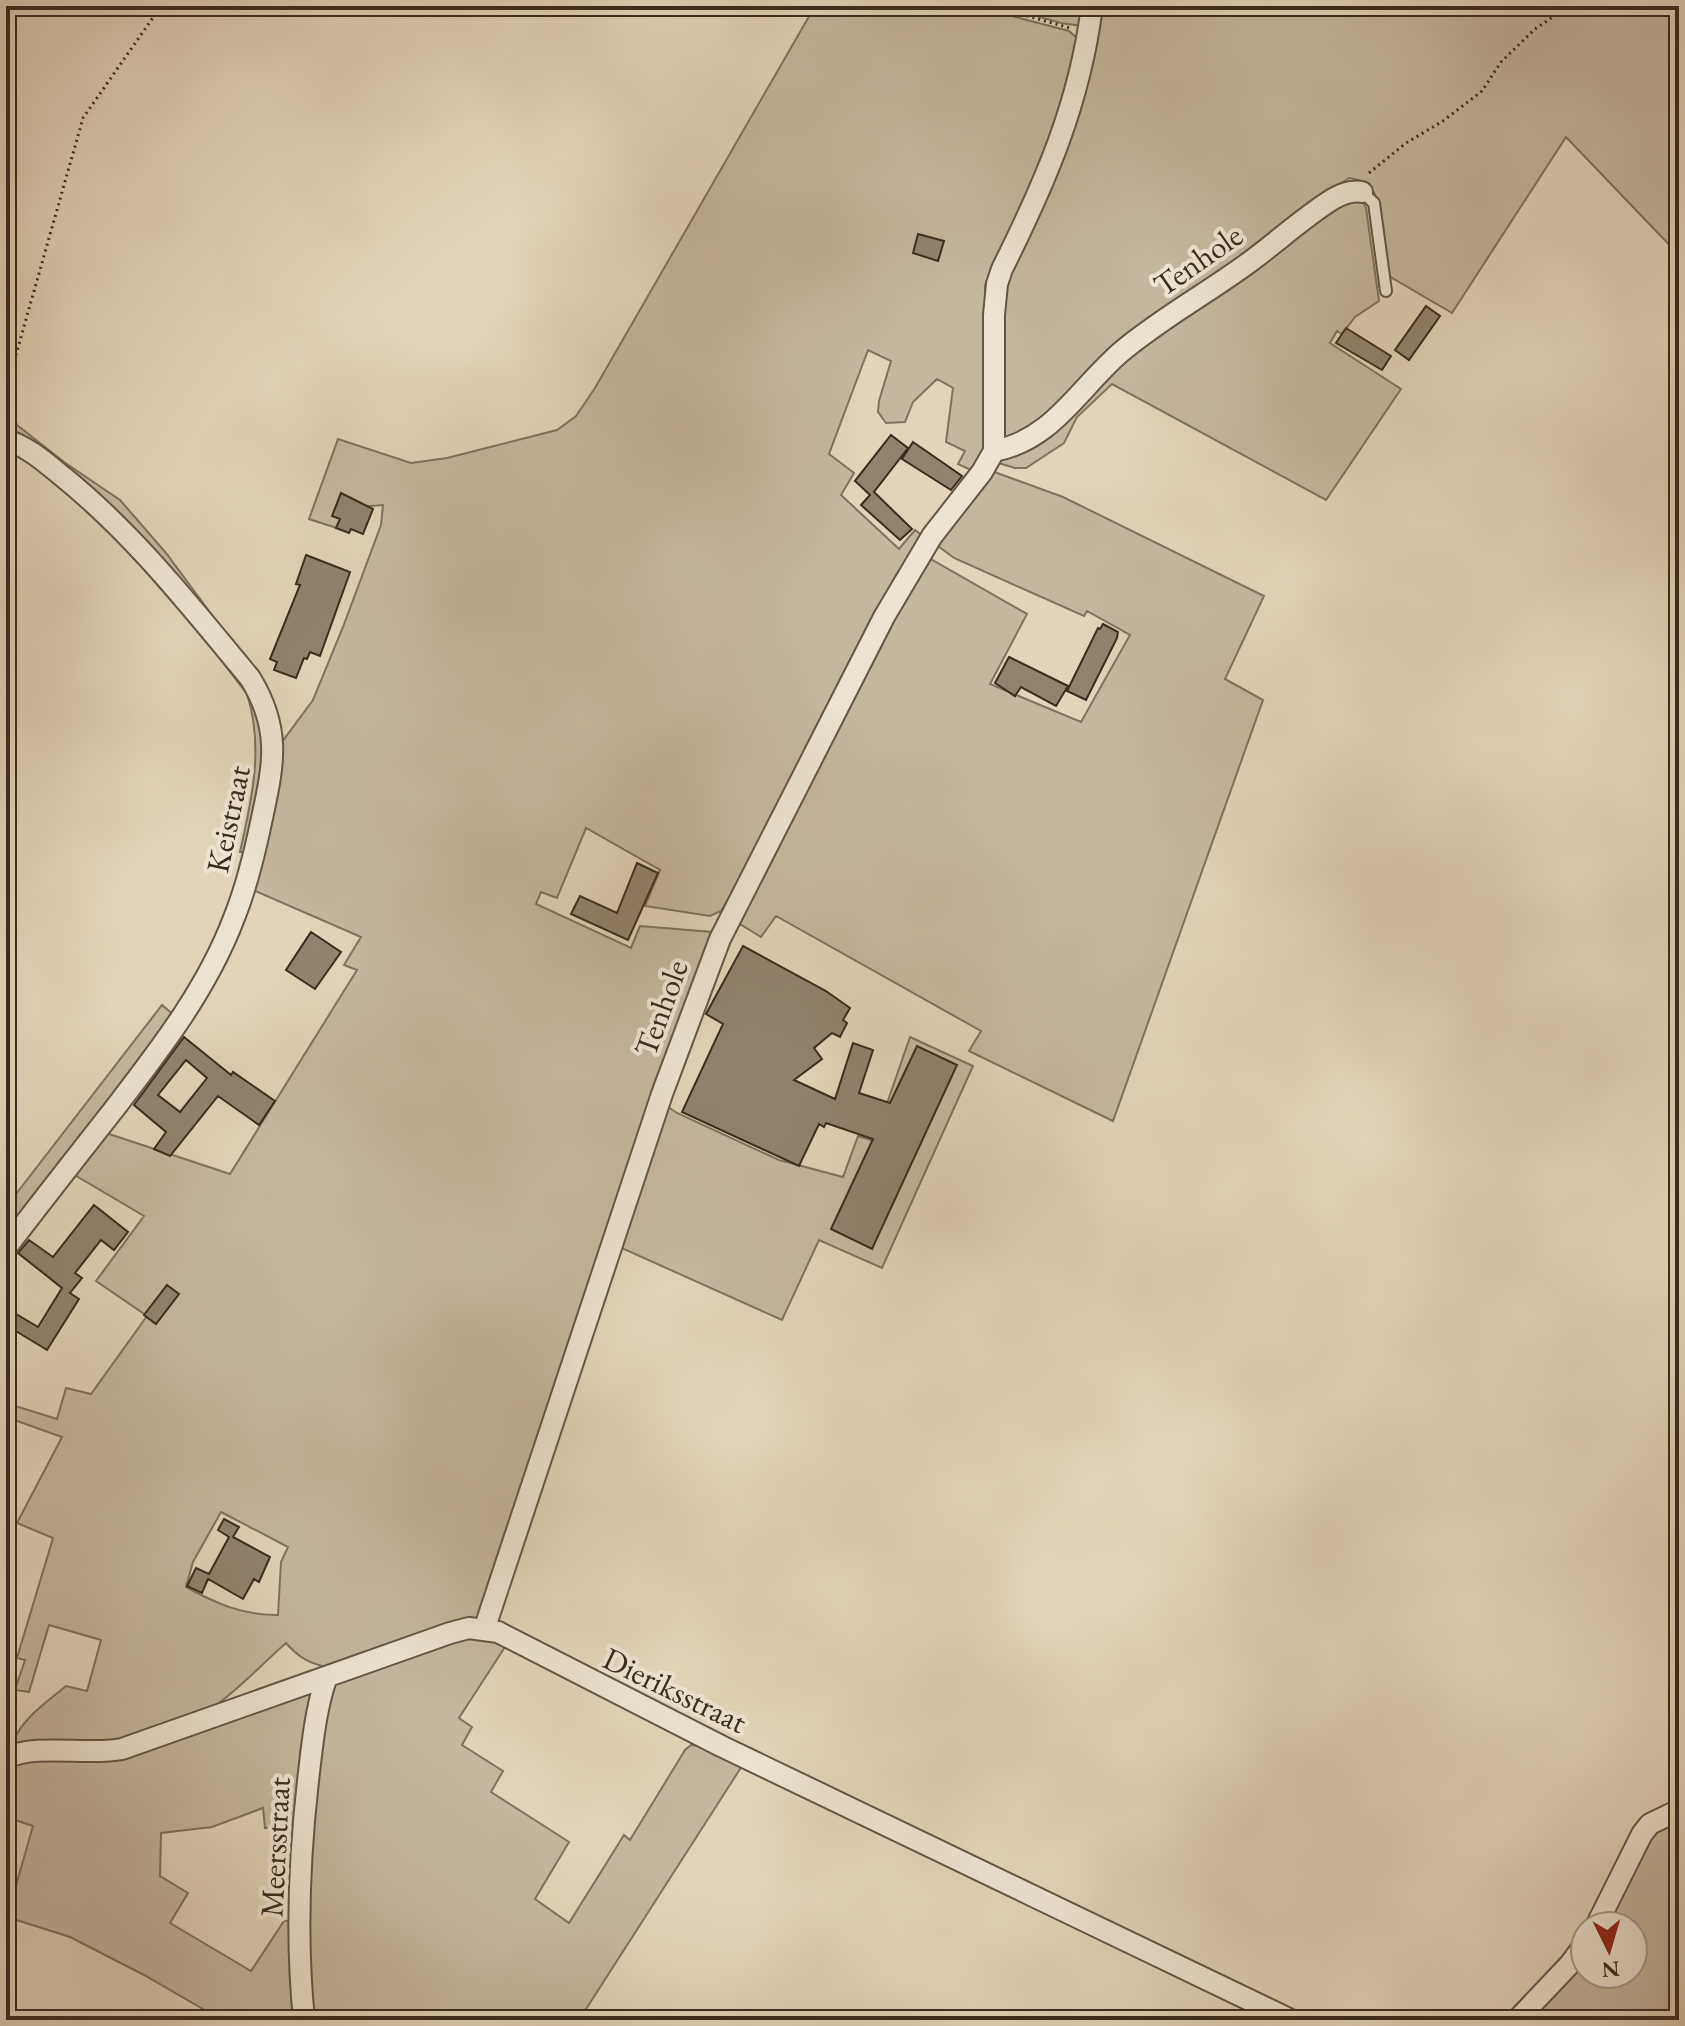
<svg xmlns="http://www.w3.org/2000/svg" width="1685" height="2026" font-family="'EB Garamond',serif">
<rect width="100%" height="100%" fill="#e1d4ba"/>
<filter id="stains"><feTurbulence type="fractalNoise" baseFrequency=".0025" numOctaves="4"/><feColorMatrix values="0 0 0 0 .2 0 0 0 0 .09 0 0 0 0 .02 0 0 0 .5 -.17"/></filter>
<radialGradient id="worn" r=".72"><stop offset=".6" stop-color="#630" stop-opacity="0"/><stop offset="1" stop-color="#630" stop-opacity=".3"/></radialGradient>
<path fill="#c4b7a0" stroke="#7e7260" stroke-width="2" fill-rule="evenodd" d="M815,6H985L1008,15L1069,31L1077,38L1079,48L1043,160L985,285L987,417L983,452L973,471L958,464L965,451L946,442L953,388L937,379L913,402L905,422L886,423L878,412L879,401L891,361L868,350L829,454L854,473L841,495L899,549L915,530L924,537L743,875L721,911L710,916L645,906L660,870L586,828L557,898L541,892L536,904L631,948L640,926L712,932L708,951L691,987L579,1316L478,1624L328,1667C310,1664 298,1657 286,1643C261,1665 238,1690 211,1709C157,1747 76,1746 12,1744C22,1718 46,1703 66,1686L87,1691L101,1640L49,1625L29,1692L15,1690L25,1660L17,1658L53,1538L17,1523L62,1437L6,1417V1403L57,1419L66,1388L91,1394L147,1316L96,1281L144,1216L73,1174L106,1133L230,1174L357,970L344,965L361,937L251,889L282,742L313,700L343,627L381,525L383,505L359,507L349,532L309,519L338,439L411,463L447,458L557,430L576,416L595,388ZM221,1512L288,1547L281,1562L278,1615C242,1615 217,1604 186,1587L193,1562Z
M1001,6H1085L1082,26L1061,23Z
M1100,6H1679V255L1566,137L1452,313L1389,276L1375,194C1368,183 1362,180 1349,178L1308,207L1040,428L1005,440L1002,431L1004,413L1000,298Z
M1357,199L1363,202L1366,208L1379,301L1355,317L1342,334L1337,331L1330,343L1401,389L1326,500L1112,384L1077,417L1064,443L1026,468H1015L995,462L1124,354L1338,204Z
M6,404H14L13,413L17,425L64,462L120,500L166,553L254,672L6,431Z
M6,445C86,481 143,557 197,623C218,648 248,676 257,707C271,756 257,804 248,852H240C252,799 264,747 247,694C192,621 136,551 67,492C48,476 30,458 6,451Z
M989,470L1063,497L1264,596L1225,679L1263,700L1113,1121L969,1051L981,1031L776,916L761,937L738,923L927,557L1027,614L990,684L1081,722L1130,635L1087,611L1084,616L954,558L938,546L939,537Z
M162,1005L176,1017L6,1238V1207Z
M910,1037L973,1066L882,1268L819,1240L782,1320L615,1245L664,1104L677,1113L779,1160L843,1177L858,1136L874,1141Z
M469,1636L489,1639L505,1647L459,1718L472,1727L462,1745L503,1771L491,1792L569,1842L535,1899L569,1923L624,1835L630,1840L685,1750L691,1745L702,1746L742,1766L579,2020H307L311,1793L332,1687L344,1679Z
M309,1693L311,1700L293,1826L265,1828L263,1808L212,1827L161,1833L160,1876L188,1893L170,1923L251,1971L284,1921H292L297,2020H222L144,1975L70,1937L7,1917L33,1826L6,1817V1767L27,1761L52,1759Z
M1679,1816V2020H1529L1585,1950V1974H1633V1926H1601L1651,1833Z"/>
<path fill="#908370" stroke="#392c1f" stroke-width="2" fill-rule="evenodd" d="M918,234L944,241L938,261L913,253Z
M1426,306L1440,316L1409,360L1395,350Z
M1346,328L1391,356L1382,370L1336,343Z
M891,435L908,448L874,492L912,529L900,540L861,505L870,495L855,481Z
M913,442L962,476L951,490L902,459Z
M341,493L373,509L363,534L351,529L349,533L336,528L340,519L332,516Z
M306,555L350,572L320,656L310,652L307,659L304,658L296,678L274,670L277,662L270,659L300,585L296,584Z
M1103,624L1118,632L1117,638L1086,700L1067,691L1098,628L1100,629Z
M1009,657L1068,686L1056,706L1021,687L1015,696L995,683Z
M637,863L658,873L628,940L571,914L580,896L617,913Z
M311,932L341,952L315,989L286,970Z
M743,946L826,991L850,1008L843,1020L847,1023L840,1037L832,1033L814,1048L822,1059L794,1080L835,1099L853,1043L873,1050L859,1093L890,1103L917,1046L957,1065L872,1249L831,1229L873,1139L826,1123L824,1127L819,1124L799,1166L682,1112L723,1024L706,1014Z
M184,1037L231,1075L233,1072L275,1101L259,1125L218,1096L170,1156L154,1149L166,1132L134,1105ZM186,1060L207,1078L180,1112L158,1095Z
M94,1205L128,1232L114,1250L101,1240L75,1273L82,1278L70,1293L79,1299L47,1350L6,1325V1308L38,1327L62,1288L18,1253L29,1240L53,1257Z
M167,1285L179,1294L156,1324L144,1315Z
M224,1519L239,1527L233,1537L270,1557L259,1582L254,1579L243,1599L208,1579L202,1593L187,1586L196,1568L209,1574L229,1537L218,1530Z"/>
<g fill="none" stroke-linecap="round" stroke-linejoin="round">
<g stroke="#635646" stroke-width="14">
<path id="service" d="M1362,192L1374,203L1386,291"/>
</g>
<g stroke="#635646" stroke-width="24">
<path id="minor" d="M6,440C27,446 45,462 62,476C134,534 191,607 250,678C281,728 274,763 262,818C255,852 247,886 234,918C207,989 161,1048 115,1108C78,1155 42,1201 6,1248
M994,451C1053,440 1079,388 1121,352C1161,318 1208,293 1251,261C1278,241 1304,217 1333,199C1342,194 1351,190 1362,192
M484,1630L662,1094L720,939L884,617L932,536L982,472L994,451V315L997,284L1002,269C1045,183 1080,103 1092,6
M6,1758C38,1743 86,1756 122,1749L450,1633L469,1628L498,1632L721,1746L1291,2020
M1596,1926L1642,1834L1650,1824L1679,1810
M304,2020C296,1941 299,1860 308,1781C312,1747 315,1712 326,1679
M1517,2020L1570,1964L1585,1944"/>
</g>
<path stroke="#392c1f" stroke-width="3" stroke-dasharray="2 4" stroke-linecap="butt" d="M992,6L1070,28
M1369,173L1406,143L1443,121L1482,91L1501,62L1535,29L1569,6
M6,390L83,118L161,6"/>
<use href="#service" stroke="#ece3d2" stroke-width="10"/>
<use href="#minor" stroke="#ece3d2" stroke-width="20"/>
</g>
<g text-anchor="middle" stroke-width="8" stroke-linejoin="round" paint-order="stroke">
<g font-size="32" fill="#392c1f" stroke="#ece3d2">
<text transform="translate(1198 260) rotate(-35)" y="11">Tenhole</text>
<text transform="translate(228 819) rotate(-78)" y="11">Keistraat</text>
<text transform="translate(661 1008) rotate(-70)" y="11">Tenhole</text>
<text transform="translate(675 1690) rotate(26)" y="11">Dieriksstraat</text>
<text transform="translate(275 1847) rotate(-87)" y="11">Meersstraat</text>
</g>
</g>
<rect width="1685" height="2026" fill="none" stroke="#e1d4ba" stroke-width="32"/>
<rect x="8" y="8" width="1669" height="2010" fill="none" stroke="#392c1f" stroke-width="4"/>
<rect x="16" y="16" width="1653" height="1994" fill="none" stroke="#392c1f" stroke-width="2"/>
<g transform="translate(1609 1950) rotate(175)"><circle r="38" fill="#ece3d2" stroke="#a49a8a" stroke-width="2"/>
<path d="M0-6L14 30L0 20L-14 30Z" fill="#8f2418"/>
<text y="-12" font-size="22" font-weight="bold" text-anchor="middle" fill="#392c1f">N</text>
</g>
<rect width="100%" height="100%" filter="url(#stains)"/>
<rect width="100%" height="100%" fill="url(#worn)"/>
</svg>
